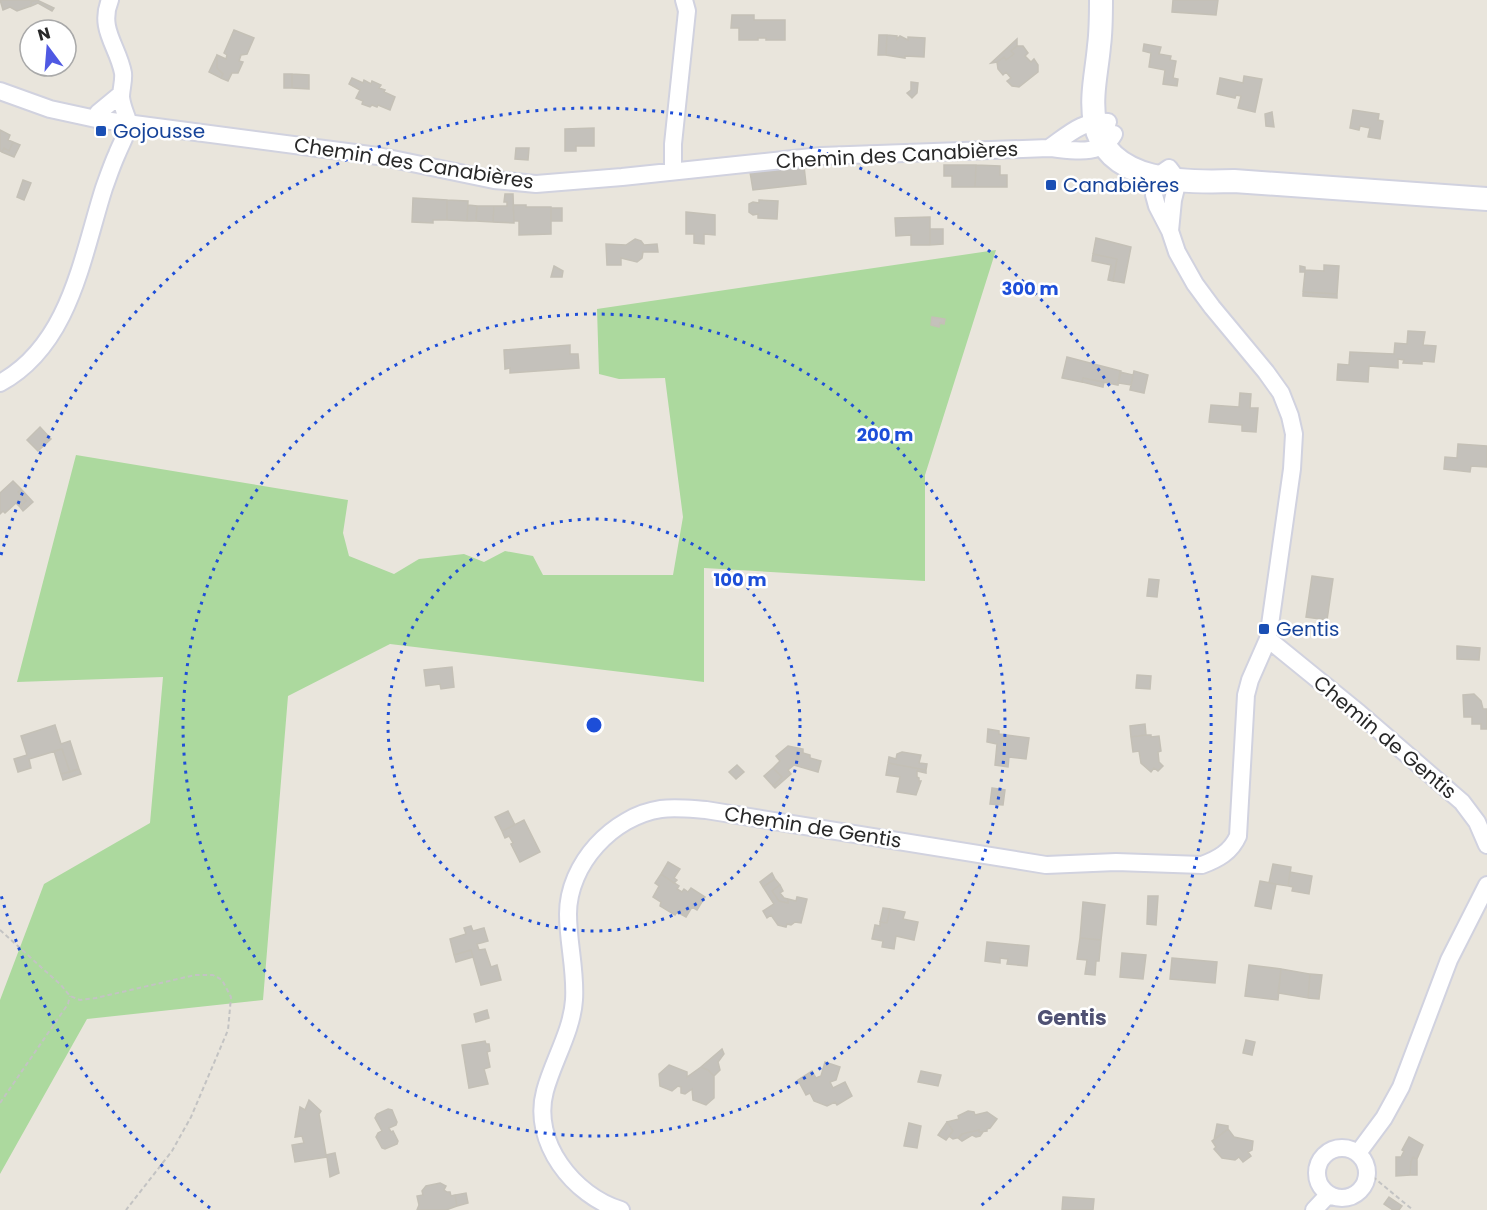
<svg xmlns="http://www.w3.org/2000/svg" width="1487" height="1210" font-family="Poppins,sans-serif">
<rect width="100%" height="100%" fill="#e9e5dc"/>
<path fill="#acd99e" d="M996,250L925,475V581L704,568V682L390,644L288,696L263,1000L87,1019L0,1174V1000L44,884L150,823L163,677L17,682L76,455L348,500L343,533L349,556L394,574L419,559L464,554L484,562L505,551L533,556L543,575H673L683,517L665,378L619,379L599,374L597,309Z"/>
<path fill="#c4c1bb" stroke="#c4c0b6" stroke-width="1.5" d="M0,0H37L31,2V6L17,11L10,7L3,10Z
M37,0L54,8L52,11L38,3L31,6V2Z
M1173,0H1218L1216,15L1172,12Z
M732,15H754V20H785V40H766V38H758V40H739V28H731Z
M234,30L254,38L247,54L241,55L239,61L243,62L238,73H232L228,81L221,78L223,74L217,68V55L226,59L227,55L224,53Z
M879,35H887L886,55H878Z
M887,35L897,36V39L900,36L908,40V37L925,38L924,57L905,56V58L886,55Z
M1017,39V46L1011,51L1014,54L1006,60L1004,57L997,62L991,63Z
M1144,44L1161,47L1159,54L1171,56L1170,60L1176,61L1173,78L1178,79L1177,86L1163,84L1165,70L1149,67L1151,53L1143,51Z
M1017,46H1023L1028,53L1025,56L1031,62L1034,59L1038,65V72L1019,87L1012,86L1007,81L1011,78L1006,72L1003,75L998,69L997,62L1004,57L1006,60L1014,54L1011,51Z
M217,55V68L223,74L221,78L209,72Z
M284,74H292V88H284Z
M292,74L309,75V89L292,88Z
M1244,76L1262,79L1255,112L1238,108L1241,96L1236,95L1235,98L1217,94L1220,78L1243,83Z
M352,78L363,83L364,80L371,84L372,81L381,85L379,88L385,90L384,92L395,97L390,110L378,105L377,107L372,105L370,107L362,104L363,101L356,98L360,90L349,84Z
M911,82L918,83L917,93L912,98L907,93L911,90Z
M1353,110L1379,114L1378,120L1383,121L1380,139L1368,137L1370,128L1360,126L1359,130L1350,128Z
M1272,112L1274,127L1266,126L1265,114Z
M594,128V146H576V151H565V129Z
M0,130L10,135L8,140L13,142L9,151L4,148L2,152L0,151Z
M13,142L20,145L14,157L2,152L4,148L9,151Z
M516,148H529L528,160L515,159Z
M944,165H976L975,187H952V176H944Z
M976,165L1000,166V175H1007V187H975Z
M804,166L806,184L753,190L750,172Z
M23,180L31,183L24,200L17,197Z
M505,194H513L514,223L493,222L494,206H507V202H504Z
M413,198L447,200V220H433V223L412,222Z
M447,200L468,201L467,221L447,220Z
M759,200L778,201L777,219L758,218V214L753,215L749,212V204L753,202L759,203Z
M468,205L477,206L476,221H467Z
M513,205H526V207H551V234L519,235V221H514Z
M477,206H494L493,222L476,221Z
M551,208H562V221H551Z
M686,212L715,215V235L704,234V244L694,243V234H686Z
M930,217V245H911V235L896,236L895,218Z
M930,229H943V244L930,245Z
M1096,238L1131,247L1124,283L1113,281L1117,259L1093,254Z
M635,239L641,241L644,245L657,244L658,252H643L642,258L637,262L621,258V265H607L606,244L626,245Z
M1093,254L1117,259L1113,281L1108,280L1111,265L1092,261Z
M1324,265L1339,266L1337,294L1303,292L1305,272H1300V266L1305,267V270L1324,271Z
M554,266L563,271L562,277H551Z
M1303,292L1337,294V298L1303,296Z
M932,317L945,319L944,324L940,323L939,327L931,325Z
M1408,331L1425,332L1423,345L1436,346L1434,362L1422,361V364L1403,363L1404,360L1398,359V368L1369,366L1368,382L1337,380L1338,364L1349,365L1350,352L1394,354L1395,343L1407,344Z
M570,345V354H578L579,368L510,373V368L505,369L504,350Z
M1067,357L1121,371L1118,385L1083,378L1082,382L1062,378Z
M1134,371L1148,375L1144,393L1130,390Z
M1120,372L1133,375L1131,385L1118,383Z
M1083,378L1104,382L1103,387L1082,382Z
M1240,393L1251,394L1250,408H1258L1256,432L1242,431V425L1209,422L1211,405L1239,407Z
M40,427L51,439L38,451L27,440Z
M1458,444L1487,446V467L1471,466L1470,472L1444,469L1445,457L1457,458Z
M13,481L21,489L18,492L26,501L20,507L16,503L5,513L3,511L0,514V493Z
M21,489L33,502L23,511L20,507L26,501L18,492Z
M1312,576L1333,579L1327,620L1306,617Z
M1149,579L1159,580L1157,597L1147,596Z
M1457,646L1480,648L1479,660L1457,659Z
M452,667L454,687L441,689L440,684L426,686L424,670Z
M1137,675L1151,676L1150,689L1136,688Z
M1474,694L1481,701L1483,709H1487V729H1481V724H1472V717H1464L1463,695Z
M1145,724L1146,735L1131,737L1130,726Z
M55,725L61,744L70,741L79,769L70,772L62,749L29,759L31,768L18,772L14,759L27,755L21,736Z
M988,729L999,731V734L1029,738L1026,759L1009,757L1008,767L995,765L997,744L987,742Z
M1146,735H1151V737L1159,736L1161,751L1158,752L1159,762L1163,766L1158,771L1154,768L1151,772L1141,763L1139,751L1133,752L1131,737Z
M788,746L803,749V753L810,755V758L821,761L818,772L794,765L788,770L791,774L775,788L773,786L782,777L773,768L780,761L776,756Z
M62,749L70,772L61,774L54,751Z
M902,752L921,755L919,763L927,764L926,770L888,763L889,757L896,759L897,754Z
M888,763L926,770V773L917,771V777L919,778V781H921L916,795L897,792L900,777L886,775Z
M737,765L744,772L736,779L729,772Z
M773,768L782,777L773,786L764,776Z
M79,769L81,774L63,780L61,774Z
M992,788L1005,790L1003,805L990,804Z
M508,811L515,825L502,831L495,817Z
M524,820L540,852L520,862L511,844L513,843L509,836L505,838L502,831Z
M668,862L680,869L674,878L677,880L674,883L661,874Z
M1273,864L1291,867L1288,886L1269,883Z
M1290,872L1312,876L1309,894L1292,891L1293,887L1288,886Z
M772,873L775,879L763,887L760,882Z
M661,874L679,886L677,889L682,892L684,889L688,892L691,888L705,897L697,910L692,907L686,917L677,912L675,915L660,906L661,902L653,897L659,886L655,883Z
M775,879L780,885L772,891L779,901L788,903V899L796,901L797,897L807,899L801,923L795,922L791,925L787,924L786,927L778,925L771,915L767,918L763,911L774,904L763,887Z
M1260,881L1276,884L1271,909L1255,906Z
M780,885L783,891L780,893L784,898L788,899V903L779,901L772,891Z
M1148,896H1158L1156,925L1147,924Z
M1083,902L1105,905L1101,940L1080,938Z
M883,908L890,909L887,923L880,922Z
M890,909L905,912L903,919L918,922L914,940L896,936L894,949L882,947L883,941L872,939L875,925L880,926V922L887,923Z
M471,926L473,931L484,928L488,941L477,944L479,950L485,949L491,967L497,965L501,980L481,985L471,950L454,955L450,939L466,934L464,928Z
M1080,938L1101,940L1099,961H1096L1095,975L1085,974L1087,960L1077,959Z
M987,942L1029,946L1027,966L1007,964L1008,959L1000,958V963L985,961Z
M471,950L473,957L456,962L454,955Z
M1122,953L1146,955L1143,979L1120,977Z
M1172,958L1217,962L1215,983L1170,979Z
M1249,965L1281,969L1278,1000L1245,996Z
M1281,969L1310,974L1308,998L1278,993Z
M1310,974L1322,975L1319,999L1308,998Z
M487,1010L489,1018L476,1022L474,1014Z
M1246,1040L1255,1042L1252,1055L1243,1053Z
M485,1041L486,1044H489L490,1051L487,1052L490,1067L484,1069L488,1084L469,1088L462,1045Z
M722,1049L724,1054L718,1062L720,1070L714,1076L708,1070L701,1067Z
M825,1062L840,1067L836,1080L830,1082L833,1088L845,1082L852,1096L837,1105L835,1102L827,1106L814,1101L810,1093L806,1095L798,1080L812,1071L816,1078L821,1076Z
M669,1065L687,1072V1077L701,1067L708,1070L714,1076V1098L706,1105L693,1100L692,1089L685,1094L681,1093V1087L678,1086L672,1091L660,1086L659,1074Z
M921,1071L941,1075L938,1086L918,1082Z
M309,1100L321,1111L319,1114L326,1155L335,1153L339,1173L330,1177L327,1157L295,1162L292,1145L304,1143L302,1136L295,1137L300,1107L305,1110Z
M388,1109L392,1110L397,1122L396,1125L389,1128L391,1132L393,1131L398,1141L397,1144L385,1149L382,1148L376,1137L378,1133L382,1131L375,1118L377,1114Z
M968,1111L974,1112L975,1115L987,1112L997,1119L990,1128L987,1129V1131L979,1132V1130L962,1134L960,1137L953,1139L949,1136L953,1131L947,1122L959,1119L958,1116Z
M947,1122L953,1131L946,1140L938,1135Z
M909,1123L921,1126L917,1148L904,1146Z
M1217,1124L1228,1126V1129L1214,1140Z
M1228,1129L1234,1137L1253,1141L1252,1150L1248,1152L1251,1156L1243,1162L1239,1157L1235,1160L1222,1158L1214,1149L1216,1147L1212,1141Z
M979,1130V1132H983L980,1136L976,1137L972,1135L962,1141L958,1138L962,1134Z
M1409,1137L1423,1145L1417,1159L1413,1157L1411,1162L1410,1175L1396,1176V1157H1401L1404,1151L1402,1150Z
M1413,1157L1417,1159V1175H1410L1411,1162Z
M440,1183L446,1186L444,1190L447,1192H450L451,1196L455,1195L457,1206L446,1210H417L419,1205L417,1196L423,1195L422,1191L426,1186Z
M466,1193L468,1203L457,1206L455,1195Z
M1063,1197L1094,1199L1093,1210H1062Z
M1389,1197L1402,1206L1399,1210H1393L1384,1204Z"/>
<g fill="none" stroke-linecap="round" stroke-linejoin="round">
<g stroke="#d1d2df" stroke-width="20">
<path id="street" d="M110,0C98,29 118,46 123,73C124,81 121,89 121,97C122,107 126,114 129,124
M0,91L50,109L96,119L378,156L494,180L536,184L622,177L821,156L1049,148
M96,119L98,113L121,94
M1108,122C1082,120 1069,134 1049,148C1072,150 1101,157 1114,134
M673,171V144L687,11L684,0
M0,383C70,345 82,257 104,188C108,177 112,165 117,154C121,144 127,134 129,124
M1268,639L1359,713L1462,802L1477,822L1487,845
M1317 1173a25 25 0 1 1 50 0a25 25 0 1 1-50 0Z
M1358,1153L1384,1118L1401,1087L1449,960L1487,885
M621,1210C574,1196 531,1142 545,1091C553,1061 572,1031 574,1000C576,971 568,943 568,914C568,864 613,816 661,809C676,807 691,809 706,810L1046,865L1116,862L1202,865C1218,859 1231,852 1238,836L1246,695L1250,680L1268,639L1292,469L1294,434L1290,416L1281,393L1266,372L1212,307L1195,284L1177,252L1170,231L1157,206L1154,195V183L1156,177L1169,168L1178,180L1173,200L1170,231
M1314,1210L1328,1195"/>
</g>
<g stroke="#d1d2df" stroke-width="26">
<path id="secondary" d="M1101,0C1101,15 1101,31 1099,46C1097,71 1090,97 1095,123C1107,183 1186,183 1234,181L1487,199"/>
</g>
<path stroke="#c3c3c3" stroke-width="2" stroke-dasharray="4.5 3" stroke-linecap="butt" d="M0,930L61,985L70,996L80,1000L96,998L195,975H213L222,980L231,997L228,1030L191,1117L172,1151L126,1210
M0,1103L68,1004L70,996
M1367,1172L1413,1210"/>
<use href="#street" stroke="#fff" stroke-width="16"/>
<use href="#secondary" stroke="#fff" stroke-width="22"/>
</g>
<g fill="none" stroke="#1d4ed8" stroke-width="3" stroke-dasharray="3 6">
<circle cx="594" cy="725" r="206"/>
<circle cx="594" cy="725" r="411"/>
<path d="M210 1208A617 617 0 0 1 1 895M1 555A617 617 0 1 1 978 1208"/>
</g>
<g fill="#1a4fb4" stroke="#fff" stroke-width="2">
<rect x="95" y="125" width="12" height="12" rx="3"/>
<rect x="1045" y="179" width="12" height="12" rx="3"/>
<rect x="1258" y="623" width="12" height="12" rx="3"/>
</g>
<g text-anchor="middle" stroke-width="5" stroke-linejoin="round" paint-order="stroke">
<g font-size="20" fill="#164399" stroke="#fff" text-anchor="start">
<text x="113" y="138">Gojousse</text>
<text x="1063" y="192">Canabières</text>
<text x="1276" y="636">Gentis</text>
</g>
<g font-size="20" fill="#282828" stroke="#fff">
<text transform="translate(897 155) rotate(-3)" y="7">Chemin des Canabières</text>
<text transform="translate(414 163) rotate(9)" y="7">Chemin des Canabières</text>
<text transform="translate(1385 737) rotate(40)" y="7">Chemin de Gentis</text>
<text transform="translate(813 827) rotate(9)" y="7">Chemin de Gentis</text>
</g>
<g font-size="21" font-weight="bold" fill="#4f5173" stroke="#fff">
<text x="1072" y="1025">Gentis</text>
</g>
</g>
<circle cx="594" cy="725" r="9" fill="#1d4ed8" stroke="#fff" stroke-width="3"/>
<g font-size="18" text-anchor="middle" font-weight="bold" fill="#1d4ed8" stroke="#fff" stroke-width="5" stroke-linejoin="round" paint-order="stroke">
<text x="1030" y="295">300 m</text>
<text x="885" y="441">200 m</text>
<text x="740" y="586">100 m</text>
</g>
<g transform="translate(48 48) rotate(344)"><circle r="28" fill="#ffffff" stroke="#a9a9a9" stroke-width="1.5"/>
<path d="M0-4.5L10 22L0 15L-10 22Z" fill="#4f59e3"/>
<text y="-9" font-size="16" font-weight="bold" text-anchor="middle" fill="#282828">N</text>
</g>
</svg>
